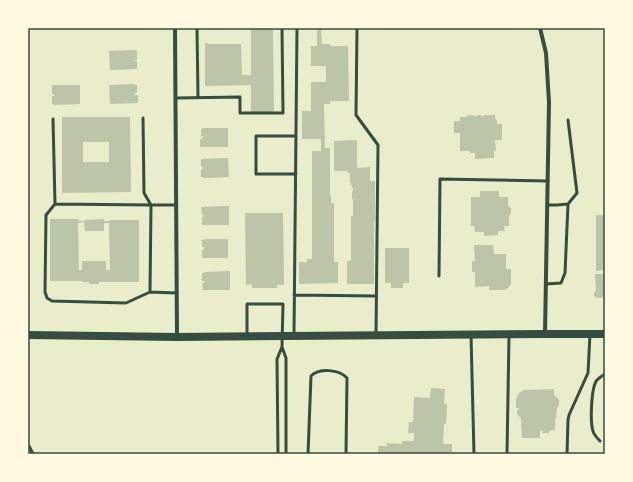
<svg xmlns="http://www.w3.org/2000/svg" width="633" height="482" font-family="'DejaVu Sans',sans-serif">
<rect width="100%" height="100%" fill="#e9edc9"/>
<path fill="#bcc5a7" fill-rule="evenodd" d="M251,28H273L274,112H251V85L208,86H205V43H208V44H241L242,75H251Z
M317,28H321L322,44H330V46H348L349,101H330V104H324L325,148H330V195H331V203H334V262H338V283L299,284V262H307V259H312V151H321V139H302V111H311V82H326V66H311V46H317Z
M135,50L137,51V60H135V61H137V69L110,70L109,51Z
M135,84V85H137V93H135V95H138V103L110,104L109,85Z
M54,85H80V104L54,105V104H52V96H54V94H52V86Z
M467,115L478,116V115H481V116H484V115H495V118L497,121V124H502V140H495L496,151H494V158L475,159V153H471L469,151H460V133H454V121H460V117H468Z
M62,117H130L131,192L62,193ZM83,142H109V162H83Z
M203,128H228V147H200V139H202L203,136H201V129Z
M357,140V168L370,167V181H375V220L374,223V284H347V261H351V216H353V200L352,199V191H353V189L350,182V173H347L348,171H334V141Z
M228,158L229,177L203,178V177H201V169H203V167H201V159Z
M480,191H499V197H508V206L511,208V214L509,216V226H504L505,231H498V235L484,236V232H475L474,226H471V197H480Z
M229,206V225H202V217H203L204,215H202L201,207Z
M245,213H283L284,285H277V288H252V284L246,285Z
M596,215H605V270L596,271Z
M50,219H78L79,221H85V220L104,219V221H110V220H139V282H99V284H89V282H82L83,281H50ZM84,222L85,231H104V223H109L110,270H106V261H82V270H79L78,223Z
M204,239H228V258H202V250H204V247H202V240H204Z
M474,245H493L494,254H506V269H511V284L507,289L503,290H489V286L475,287V272H472V261H475Z
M385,248H409V283H403V288H391V283H385Z
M230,271V290H203L202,283H204V281H202V273H204V272Z
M595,274H605V297L597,298L594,296V293L596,290Z
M431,388L445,389L444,404H447L446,424H444L443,444H452V454H378V446H387V443L402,444V441H414V433H408L409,422H413L414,397L430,398Z
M554,389V396H556V397L559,400V406L557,408L556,419H555V430L549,431V433H542L543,431H540V438H522L521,418L517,414V411L519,408H516V398H517L518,394L520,392L523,391V390Z"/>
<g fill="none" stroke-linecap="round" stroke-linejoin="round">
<path stroke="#344e41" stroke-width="3" d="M197,28L198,97
M357,28L356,115L378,145L376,335
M176,98L240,97V113H283L282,28
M143,118L144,193L151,205H176
M53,119L55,204
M296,174H256V136H296
M547,205H557L568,204
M439,276L440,179L548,181
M546,284L561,283L565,273L568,204L577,193L568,120
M150,292L151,205L55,204L46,215L45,292L47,298L52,301L126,303L150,292L177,293
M294,295L376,296
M294,335L297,28
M471,335L474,454
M247,336V304H283L282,347L277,359L278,454
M282,347L286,358V454
M600,441C597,438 594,435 593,431C590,422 591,387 597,380C599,378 602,376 605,374
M28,445L29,446L33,454
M308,454L311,376C319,368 339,369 347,378L346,454
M507,454L509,336
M567,454L568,420L569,415L588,373L590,334"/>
<path stroke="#344e41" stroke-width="4" d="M175,28L177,337
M540,28L546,53L549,102L545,334"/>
<path stroke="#344e41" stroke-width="8" d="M28,335L177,337L545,334H605"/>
</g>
<rect width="633" height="482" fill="none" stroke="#fefae0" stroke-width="58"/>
<rect x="29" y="29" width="575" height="424" fill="none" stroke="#344e41" stroke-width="1.5"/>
</svg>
